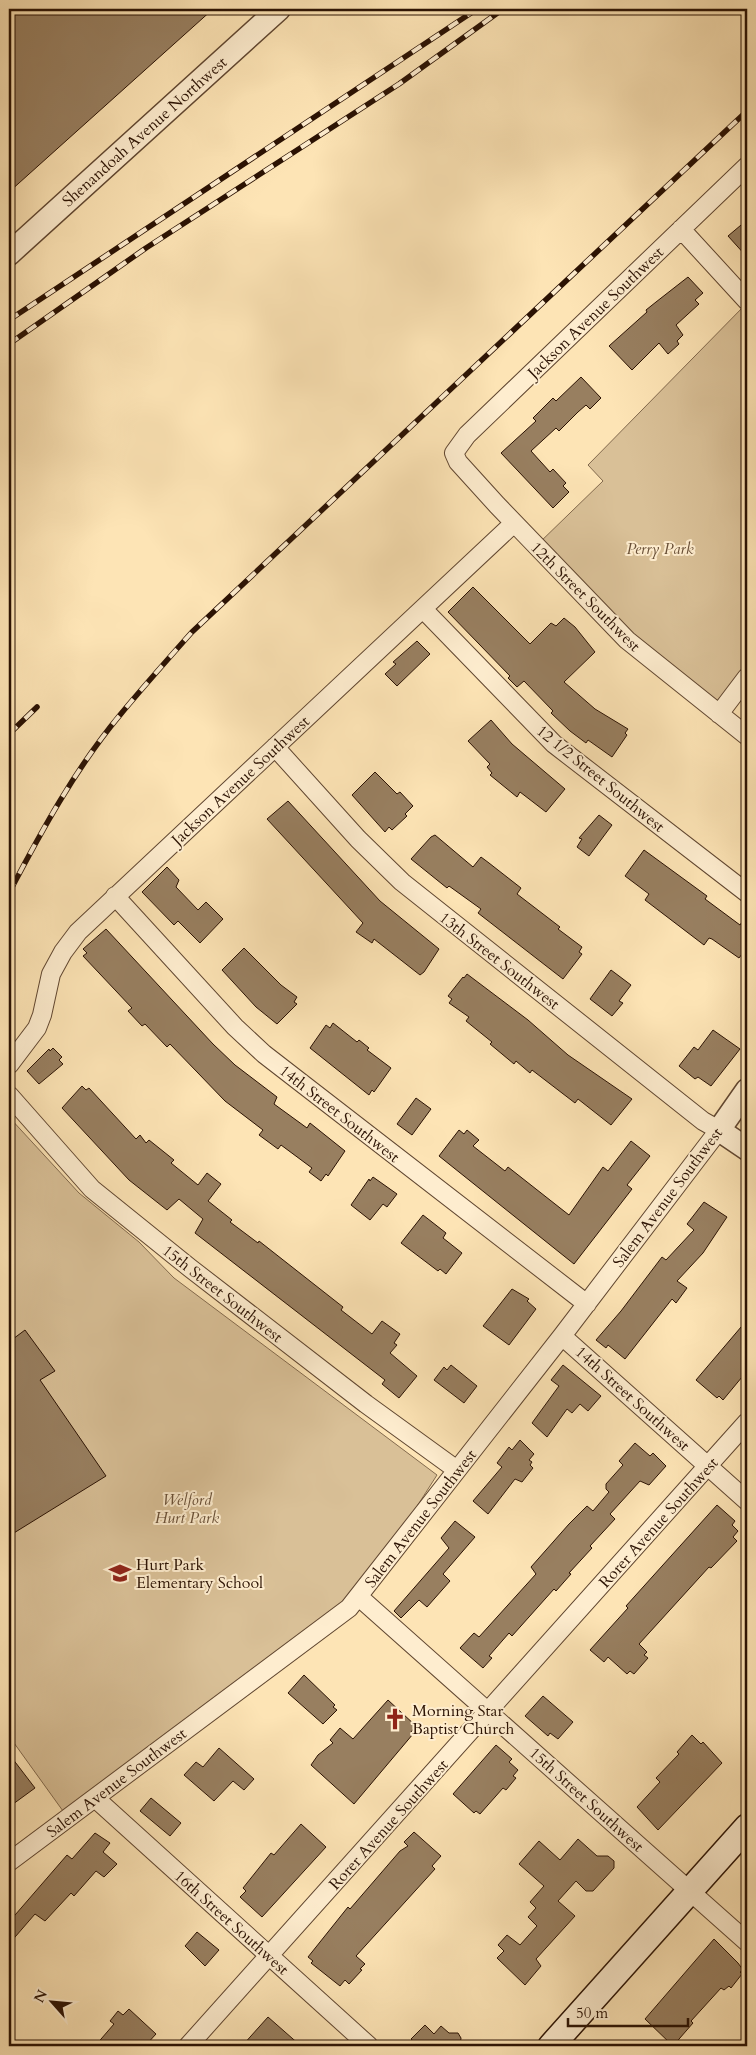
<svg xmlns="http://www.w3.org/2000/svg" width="756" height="2055" font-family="Cardo,serif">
<rect width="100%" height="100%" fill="#fde4b5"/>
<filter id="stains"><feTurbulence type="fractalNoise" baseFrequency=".004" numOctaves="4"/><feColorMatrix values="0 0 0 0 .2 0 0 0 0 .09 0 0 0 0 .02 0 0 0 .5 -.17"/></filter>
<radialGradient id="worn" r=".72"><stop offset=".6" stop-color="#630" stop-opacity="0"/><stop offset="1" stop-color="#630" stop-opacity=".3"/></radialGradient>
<path fill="#d9c097" stroke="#82694d" d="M747,303V677L719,714L536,546L603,481L588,465Z
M9,1117L79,1193L139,1242L174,1278L437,1475L359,1597L68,1818L9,1736Z"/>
<path fill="#987f60" stroke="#2b1203" d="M9,9H213L9,192Z
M747,220V257L728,236Z
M688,277L703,293L695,300L699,304L676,325L683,335L677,341L679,344L668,354L659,343L632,370L609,346L647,312L646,310L656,302Z
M581,377L601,398L590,409L586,405L578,412L559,431L556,428L531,451L550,472L553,469L566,483L563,486L569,492L553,508L501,453L536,421L533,418L553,398L556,401Z
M473,587L530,644L551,623L556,626L564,618L575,627L595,652L564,682L595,709L628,729L625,733L627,735L612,757L588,740L586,743L570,731L551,713L553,711L524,681L517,687L508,678L510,676L448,612Z
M417,641L430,654L397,686L385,674L396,664L393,662Z
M491,720L512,744L565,789L546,812L520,792L517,797L490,775L492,773L487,767L490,764L468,741Z
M375,772L397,794L400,792L413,806L405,814L407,816L392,830L389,827L385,832L352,795Z
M288,801L380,901L439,949L424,972L420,975L374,939L372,943L356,932L363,923L267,819Z
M599,815L612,825L589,856L577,847L582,839L579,838Z
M435,835L473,867L481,857L489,863L521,888L517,894L560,927L558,929L582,947L579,952L582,954L563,979L478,913L481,909L449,886L447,888L411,859L431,837Z
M644,850L707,896L705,899L740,925L747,914V958L742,954L739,958L712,939L709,938L704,945L645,900L649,894L625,876Z
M167,867L179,880L176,887L198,910L206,902L223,919L200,943L178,921L174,925L142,892Z
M106,929L213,1044L235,1065L277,1097L274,1104L307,1128L310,1123L345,1151L328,1176L326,1174L321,1181L309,1172L312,1168L281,1145L278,1149L259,1135L263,1130L225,1101L170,1044L167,1047L145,1024L142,1026L128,1011L132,1008L83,956L87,953L83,949Z
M244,948L281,985L297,997L294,1002L297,1004L277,1024L256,1007L222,970Z
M611,970L631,985L619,1001L623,1003L612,1016L590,999Z
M467,974L528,1020L568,1055L632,1099L611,1125L578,1099L575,1103L532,1070L530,1073L516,1061L514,1064L490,1044L492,1042L466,1021L469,1017L449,1003L452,999L448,996L463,977L464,978Z
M333,1023L357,1042L359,1040L369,1048L367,1050L391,1068L374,1092L372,1090L369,1095L310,1048L326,1025L330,1028Z
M713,1030L740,1049L711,1086L698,1077L695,1079L679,1066L694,1047L698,1050Z
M53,1048L62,1057L59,1060L63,1064L39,1084L27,1071L49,1049L50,1051Z
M82,1086L86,1090L89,1088L136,1139L140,1135L146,1143L149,1140L174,1160L171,1163L198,1185L207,1173L221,1184L208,1201L232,1220L230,1222L258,1243L259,1241L343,1307L341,1310L372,1334L382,1321L400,1334L394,1343L397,1345L390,1353L417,1376L399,1398L382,1384L385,1380L195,1233L203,1219L179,1199L167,1210L129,1180L62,1108Z
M416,1098L431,1109L412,1135L397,1124Z
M459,1130L464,1134L467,1130L479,1140L473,1146L505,1171L508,1167L569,1215L603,1167L608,1171L631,1141L650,1156L627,1185L632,1189L574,1264L439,1156Z
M373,1177L397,1194L387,1207L383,1204L370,1220L351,1205L369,1179L370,1181Z
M704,1202L727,1217L703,1253L677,1281L687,1288L676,1303L672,1299L625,1359L608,1345L606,1348L596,1340L621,1311L662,1257L666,1260L694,1230L687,1224Z
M423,1215L446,1233L443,1238L462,1253L446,1274L440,1269L438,1271L401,1243Z
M512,1289L529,1299L527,1301L536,1309L509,1345L483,1326Z
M747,1320V1371L723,1400L719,1396L717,1398L696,1380Z
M25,1330L55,1371L40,1380L106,1476L9,1536V1342Z
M451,1365L477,1386L464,1403L434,1380L444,1367L447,1370Z
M563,1365L601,1396L588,1411L580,1404L572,1413L567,1409L547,1437L532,1423L559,1386L551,1380Z
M520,1440L534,1454L529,1460L532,1462L530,1465L533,1468L522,1482L515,1479L488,1514L473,1501L502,1467L497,1463L509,1447L512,1450Z
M635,1443L650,1456L653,1453L666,1466L649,1485L640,1481L610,1514L615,1519L590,1546L592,1548L569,1573L571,1574L556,1591L554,1589L512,1636L509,1633L489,1656L492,1658L483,1668L460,1648L474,1633L479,1637L536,1574L531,1567L569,1524L587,1506L593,1511L609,1492L606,1489V1484L623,1465L619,1461Z
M717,1505L735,1521L732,1525L738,1531L733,1537L737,1541L711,1568L709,1567L639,1644L647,1652L644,1655L648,1658L634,1674L630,1671L627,1674L608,1657L604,1662L590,1650L628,1608L626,1606Z
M455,1521L475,1537L443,1574L450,1581L427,1607L419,1600L401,1618L394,1611L449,1548L441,1538Z
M304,1675L335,1705L333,1707L337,1710L323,1724L288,1693Z
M543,1696L573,1722L558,1739L550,1733L548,1736L525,1716Z
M388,1700L416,1726L411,1732L413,1734L354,1804L311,1765L318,1755L333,1743L330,1740L340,1728L353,1739Z
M692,1735L701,1744L703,1742L722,1763L658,1830L637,1807L660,1782L656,1778L679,1754L677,1752Z
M496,1745L512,1759L509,1762L518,1770L513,1776L516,1778L506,1790L503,1788L480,1814L476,1811L474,1813L453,1794Z
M219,1748L254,1779L244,1790L233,1781L214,1801L184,1775L196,1762L203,1767Z
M9,1754L35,1788L9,1807Z
M151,1798L181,1823L170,1836L140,1811Z
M301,1824L326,1847L262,1917L240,1897L246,1891L243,1888L271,1853L274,1855Z
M414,1832L441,1856L432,1866L435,1869L356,1956L365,1964L360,1969L362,1970L349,1984L345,1980L340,1986L311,1963L313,1961L308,1957L348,1907L350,1909L400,1851L408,1846L404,1842Z
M95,1833L110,1843L103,1852L117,1864L104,1877L96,1871L74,1896L71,1893L45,1921L35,1914L9,1944V1922L67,1855L72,1859Z
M578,1839L597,1856H608L614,1861V1868L593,1891H586L576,1881L558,1901L575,1916L536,1959L541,1966L525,1985L497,1958L504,1951L498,1945L507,1935L520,1945L537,1926L528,1917L536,1908L530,1902L544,1886L519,1864L539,1841L560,1860Z
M197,1932L219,1950L205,1966L185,1946Z
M714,1939L738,1963L743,1970L740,1972L742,1974L731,1988L729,1986L724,1990L721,1988L691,2021L693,2023L673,2046L645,2019Z
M129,2009L156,2034L145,2046H95L114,2024L110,2021L118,2011L123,2015Z
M268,2017L301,2046H242Z
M425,2025L434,2034L441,2026L449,2033H458L461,2038L460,2046H419L411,2039Z"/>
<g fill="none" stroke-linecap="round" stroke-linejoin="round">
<g stroke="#604630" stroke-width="20">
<path id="minor" d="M747,166L467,435L454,453L458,462L497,505L627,640L747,736
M681,229L747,301
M423,609L554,744L747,893
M719,714L747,677
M115,896L235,1027L264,1054L587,1304
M9,1065L37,1028L42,1015L51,974L63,952L78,932L514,523
M9,1095L92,1189L190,1268L366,1404L457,1470
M562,1336L747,1501
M359,1597L747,1942
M95,1798L369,2046
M9,1862L349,1608L562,1336L719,1130L703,1121L402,882L358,839L275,747
M188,2046L747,1422"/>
</g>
<g stroke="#604630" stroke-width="25">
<path id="tertiary" d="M9,254L279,9
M747,1090L719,1130L747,1149"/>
</g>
<g stroke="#2b1203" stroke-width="28">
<path id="secondary" d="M551,2046L747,1827"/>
</g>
<use href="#minor" stroke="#feedcf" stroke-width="18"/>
<use href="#tertiary" stroke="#feedcf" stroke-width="22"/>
<use href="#secondary" stroke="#feedcf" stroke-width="25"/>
<g stroke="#2b1203" stroke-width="5.5">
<path id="rail" d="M9,320L477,9
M9,344L146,248L399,84L503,9
M9,734L37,707
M9,893C41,832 75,769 120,715C143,687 168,659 192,632L747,111"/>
</g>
<use href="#rail" stroke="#feedcf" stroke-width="4" stroke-dasharray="11" stroke-linecap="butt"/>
</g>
<defs>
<g id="school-bare" transform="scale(1.725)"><path d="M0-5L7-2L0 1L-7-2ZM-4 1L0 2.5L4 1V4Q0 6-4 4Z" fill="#8f2418" stroke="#feedcf" stroke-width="2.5" paint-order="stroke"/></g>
<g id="church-bare" transform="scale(1.725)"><path d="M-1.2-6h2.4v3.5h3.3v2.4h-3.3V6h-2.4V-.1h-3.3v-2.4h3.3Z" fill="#8f2418" stroke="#feedcf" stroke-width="2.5" paint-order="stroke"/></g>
</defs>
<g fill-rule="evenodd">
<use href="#school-bare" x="120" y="1573"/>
<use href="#church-bare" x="395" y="1719"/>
</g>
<g text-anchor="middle" stroke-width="4" stroke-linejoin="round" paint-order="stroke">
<g font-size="16" fill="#2b1203" stroke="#feedcf">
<text transform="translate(144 131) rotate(-42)" y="6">Shenandoah Avenue Northwest</text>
<text transform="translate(595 312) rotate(-44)" y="6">Jackson Avenue Southwest</text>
<text transform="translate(586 596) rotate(45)" y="6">12th Street Southwest</text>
<text transform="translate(601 778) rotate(39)" y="6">12 1/2 Street Southwest</text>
<text transform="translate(240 780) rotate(-43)" y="6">Jackson Avenue Southwest</text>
<text transform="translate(500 960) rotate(38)" y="6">13th Street Southwest</text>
<text transform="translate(340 1113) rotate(38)" y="6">14th Street Southwest</text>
<text transform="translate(667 1197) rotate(-53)" y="6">Salem Avenue Southwest</text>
<text transform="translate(223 1293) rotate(38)" y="6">15th Street Southwest</text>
<text transform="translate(633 1398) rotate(42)" y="6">14th Street Southwest</text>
<text transform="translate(420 1518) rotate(-52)" y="6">Salem Avenue Southwest</text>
<text transform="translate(658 1522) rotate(-48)" y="6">Rorer Avenue Southwest</text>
<text transform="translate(116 1782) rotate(-37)" y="6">Salem Avenue Southwest</text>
<text transform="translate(587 1799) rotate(42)" y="6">15th Street Southwest</text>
<text transform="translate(388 1824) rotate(-48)" y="6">Rorer Avenue Southwest</text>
<text transform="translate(232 1922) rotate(42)" y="6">16th Street Southwest</text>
</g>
<g font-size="16" font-style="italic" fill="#684f37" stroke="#feedcf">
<text x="660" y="554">Perry Park</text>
<text x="187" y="1505">Welford<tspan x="187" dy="18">Hurt Park</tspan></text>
</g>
<g font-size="16" fill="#2b1203" stroke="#feedcf" text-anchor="start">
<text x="136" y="1570">Hurt Park<tspan x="136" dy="18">Elementary School</tspan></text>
<text x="412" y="1716">Morning Star<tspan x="412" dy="18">Baptist Church</tspan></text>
</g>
</g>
<rect width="756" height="2055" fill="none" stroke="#fde4b5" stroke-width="30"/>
<rect x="10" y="10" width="736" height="2035" fill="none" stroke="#2b1203" stroke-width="2.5"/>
<rect x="15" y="15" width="726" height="2025" fill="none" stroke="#2b1203"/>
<g transform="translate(52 2002) rotate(297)" stroke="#feedcf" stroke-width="4" paint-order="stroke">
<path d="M0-4L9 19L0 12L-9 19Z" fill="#2b1203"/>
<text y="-8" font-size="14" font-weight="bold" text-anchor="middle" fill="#2b1203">N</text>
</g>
<path d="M568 2018v8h120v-8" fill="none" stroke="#2b1203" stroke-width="2.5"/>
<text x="576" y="2018" font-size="15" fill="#2b1203" stroke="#feedcf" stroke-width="4" paint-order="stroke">50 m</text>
<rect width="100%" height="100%" filter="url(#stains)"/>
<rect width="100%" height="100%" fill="url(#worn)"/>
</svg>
